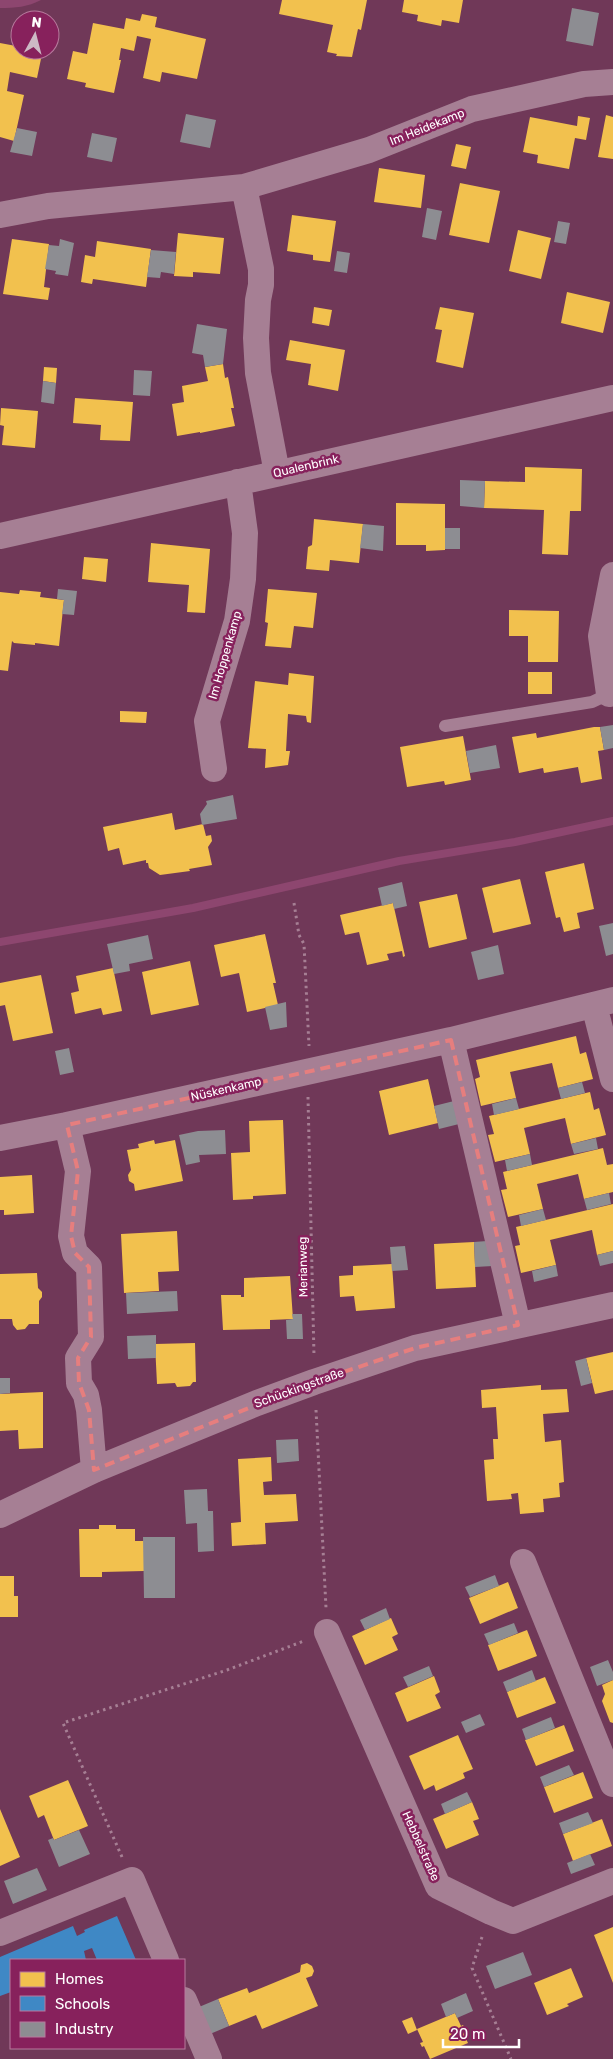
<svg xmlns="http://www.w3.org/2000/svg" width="613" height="2059" font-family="Rubik,sans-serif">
<rect width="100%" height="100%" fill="#703858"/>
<path fill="#8d466f" d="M0,0H41C28,7 15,8 0,8Z"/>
<path fill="#f2c14e" d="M282,0H367L361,30L358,29L352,57L336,56L337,54L327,52L333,25L279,14Z
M404,0H463L459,23L442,20L441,26L417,21L418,15L402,12Z
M142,14L157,17L155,27L206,39L197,79L162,72L160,82L143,78L151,39L137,36L134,51L121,48L119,60H121L114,93L85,87L86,83L67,79L73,51L87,54L93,23L124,29L126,18L140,21Z
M0,43L16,46L15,48L20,50L42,54L37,78L10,72L7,91L24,95L14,141L0,137Z
M606,115L613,117V159L598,157Z
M578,116L590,118L586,140L575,138L569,169L537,163L538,155L523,152L530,117L577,126Z
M456,144L471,147L466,169L451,166Z
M379,168L425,175L421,208L374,202Z
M460,183L500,191L489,243L449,235Z
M292,215L336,221L330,262L313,260V255L287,251Z
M518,230L551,238L541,279L509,271Z
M178,233L224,238L220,274L193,272V277L174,276Z
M12,239L49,244L44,287L50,288L48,300L3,294Z
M97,241L151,249L146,287L93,279L92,284L81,282L85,255L95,257Z
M567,292L610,302L603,333L561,323Z
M314,307L332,310L329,326L312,323Z
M440,307L474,313L463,368L436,362L442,330L435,329Z
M290,340L345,350L338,391L308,385L311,364L286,360Z
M223,364L225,378L228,377L234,408H231L235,426L200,433V432L177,436L172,404L184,402L182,386L208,381L205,367Z
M44,367L57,368L56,383L43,381Z
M75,398L133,402L130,441L100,440L101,425L73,423Z
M1,408L38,411L35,448L2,445L4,426L0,425Z
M525,467L582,469L581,511H570L568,555L542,554L544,510L484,508L485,481L525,482Z
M396,503L445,504V550L426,551V545H396Z
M314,519L363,524L359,563L330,560L329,571L306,569L308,547L312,545Z
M151,543L210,549L205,613L187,612L189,585L148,582Z
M84,557L108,559L106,582L82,579Z
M268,589L317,593L313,628L294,626L291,648L265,646L268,623L265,622Z
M20,590L41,592L40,597L64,600L59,646L35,643V645L14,643L12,641L8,671L0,670V592L19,594Z
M509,610L559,611L558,662H528V636H509Z
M528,672H552V694H528Z
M289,673L314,676L311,723L307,722L306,716L288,714L286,751H290L288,765L265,768L266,749L248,748L255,681L288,685Z
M120,711L147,712L146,723L120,722Z
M594,727H600L604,750L598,751L602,779L581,783L578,767L544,773L543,768L519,773L512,737L536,733L537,738Z
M463,736L471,780L445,785L444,781L407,787L400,747Z
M172,813L175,830L203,824L206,836L211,835L212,841L208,847L212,865L189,869L190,871L160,875L149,868L148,863H146V860L123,865L119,848L108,851L103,827Z
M584,863L594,909L577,913L580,928L564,932L560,917L556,918L545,872Z
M520,879L531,924L493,933L482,888Z
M457,894L467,939L429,948L419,902Z
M393,903L405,956L403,957L402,951L387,954L389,960L367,965L359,932L345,935L340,915Z
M265,934L276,983H273L278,1005L247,1012L239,973L221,977L214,945Z
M190,961L199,1005L151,1015L142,972Z
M113,968L122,1011L103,1015L101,1008L75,1014L71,993L79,991L76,976Z
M41,975L53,1033L13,1041L5,1005L0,1006V983Z
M576,1036L580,1054L586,1052L593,1079L558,1088L552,1063L510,1072L516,1098L481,1106L475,1079L480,1077L476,1060Z
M428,1079L438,1123L389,1135L379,1091Z
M590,1092L594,1110L599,1108L606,1135L571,1144L565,1118L544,1123L524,1128L530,1154L495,1162L488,1135L494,1134L489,1116Z
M283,1120L286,1194L253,1196V1199L233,1200L231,1153L250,1152L249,1121Z
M154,1140L155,1144L175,1140L183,1181L135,1191L134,1184L129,1181L128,1175L131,1170L127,1150L139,1148L138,1144Z
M603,1148L607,1165L613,1164V1192L584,1199L578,1174L537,1184L543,1209L508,1217L501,1190L507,1189L503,1172Z
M32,1175L34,1213L4,1215V1210H0V1177Z
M613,1204V1251L597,1255L592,1230L550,1240L556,1265L521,1273L515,1246L520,1245L516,1227Z
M177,1231L179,1271L158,1272L159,1291L124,1293L121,1234Z
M474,1242L476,1287L436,1289L434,1244Z
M392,1264L395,1308L356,1311L354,1296L340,1297L339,1276L353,1275V1266Z
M37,1273L38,1288L42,1292V1297L39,1301V1324H29L25,1329L17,1330L13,1325L12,1319H0V1274Z
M290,1276L293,1319L270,1320V1329L223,1330L221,1295H241V1297H244V1278Z
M195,1343L196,1382H193L190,1386L177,1387L175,1383L157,1384L155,1344Z
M613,1352V1390L595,1394L586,1358Z
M541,1385V1390L567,1389L569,1412L543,1414L545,1442L561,1440L564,1482L559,1483L560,1497L543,1499L544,1512L520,1514L518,1493L511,1494L512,1499L487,1501L484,1460L494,1459L493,1439H498L496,1407L482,1408L481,1390Z
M43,1392V1448L19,1449L18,1430L0,1431V1394Z
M271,1457L272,1481L263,1482L264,1495L296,1494L298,1521L265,1523L266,1544L232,1546L231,1523L241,1522L238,1459Z
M99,1525H116V1529H135V1541H144V1571L102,1572V1577H80L79,1529H99Z
M0,1576H14V1596H18V1617H0Z
M508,1582L518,1608L480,1624L469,1598Z
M391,1618L398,1634L392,1637L398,1650L365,1665L352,1636Z
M527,1630L537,1656L498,1671L488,1645Z
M434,1676L440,1692L435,1695L441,1708L407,1722L395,1693Z
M545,1677L556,1703L517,1718L507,1692Z
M613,1680V1723L610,1722L602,1701L605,1694L602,1685Z
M564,1725L574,1751L536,1766L525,1740Z
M458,1735L473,1769L463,1773L465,1778L436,1791L434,1785L424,1790L409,1756Z
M583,1772L593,1798L554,1813L544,1787Z
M68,1780L88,1826L54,1840L44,1815L38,1818L29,1796Z
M472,1802L479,1819L473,1821L479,1835L446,1849L433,1819Z
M0,1809L20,1857L0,1866Z
M602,1819L612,1846L573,1861L563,1834Z
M613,1927V1983L594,1935Z
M307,1963L312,1966L314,1971L312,1976L306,1978L318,2006L262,2029L256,2015L229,2026L218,1999L247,1988L249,1993L300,1972L301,1965Z
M571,1968L583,1997L567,2004L569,2006L547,2015L534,1983Z
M455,2013L461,2026L463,2025L465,2029L462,2030L468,2043L430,2059L424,2046L422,2047L420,2043L423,2042L417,2029Z
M412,2017L417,2030L408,2034L402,2021Z"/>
<path fill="#3f88c5" d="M117,1916L136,1960H97L92,1948L84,1951L86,1960H11V1992L0,1996V1957L73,1926L77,1936L85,1932L84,1930Z"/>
<path fill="#8d8d92" d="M572,8L599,13L593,46L566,41Z
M186,114L216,120L210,148L180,142Z
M17,128L37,132L32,156L10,152Z
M92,133L117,138L112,162L87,157Z
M427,208L442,211L436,240L422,237Z
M558,221L570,223L566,244L554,242Z
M60,239L74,243L68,276L55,274L56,271L45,269L49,245L59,246Z
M151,250L176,252L174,274L161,272L160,278L147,277Z
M337,251L350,253L347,273L334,271Z
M197,324L227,329L223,364L205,367L203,355L192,353Z
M134,370L152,371L150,396L133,395Z
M43,381L56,383L54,404L41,402Z
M460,480L485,481L484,508L460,506Z
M363,524L384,526L383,551L360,548Z
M445,528H460V549H445Z
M58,589L77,591L74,615L62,614L64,600L57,599Z
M613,725V748L604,750L600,727Z
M496,745L500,768L470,773L466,751Z
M233,795L237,819L202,825L200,814L207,804L206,801Z
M402,882L407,906L394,909L393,903L382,906L378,888Z
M613,923V954L606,956L599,926Z
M148,935L153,959L129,964L130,971L114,974L107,944Z
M498,945L504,974L478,980L471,952Z
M286,1002L287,1027L270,1030L265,1007Z
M69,1048L74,1072L60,1075L55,1051Z
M582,1082L585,1093L561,1099L558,1088Z
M516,1098L519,1109L494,1115L492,1104Z
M454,1101L459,1124L439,1129L434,1106Z
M225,1130L226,1154L199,1155L200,1162L186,1165L179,1135L198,1131Z
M596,1138L598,1149L574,1154L571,1144Z
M530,1154L532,1165L507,1171L505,1160Z
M609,1193L611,1204L587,1210L584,1199Z
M543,1209L546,1220L521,1226L519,1215Z
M487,1241L493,1266L475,1267L474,1242Z
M405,1246L408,1270L392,1271L390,1247Z
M613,1251V1263L600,1266L597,1255Z
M556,1265L558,1276L534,1282L532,1271Z
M177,1291L178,1311L127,1314L126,1293Z
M292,1314H302L303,1339H287L286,1320L293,1319Z
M156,1335V1358L128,1359L127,1336Z
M586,1358L592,1383L581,1386L575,1361Z
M0,1378H10V1393L0,1394Z
M298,1439L299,1461L277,1463L276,1440Z
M207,1489L208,1511H213L214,1551L198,1552L197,1523L186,1524L184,1490Z
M143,1537H175V1598H144Z
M495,1575L499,1586L470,1597L465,1587Z
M386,1608L390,1619L365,1630L360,1620Z
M514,1623L518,1633L489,1645L484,1634Z
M608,1660L613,1672V1680L597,1686L590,1667Z
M429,1666L433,1676L408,1687L403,1677Z
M532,1670L536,1681L507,1692L503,1682Z
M480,1714L485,1725L466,1733L461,1722Z
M551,1717L555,1728L526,1740L522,1729Z
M569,1765L574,1775L544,1787L540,1777Z
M467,1792L472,1802L445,1814L441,1804Z
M588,1812L593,1823L563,1834L559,1823Z
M79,1830L90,1854L59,1867L48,1840L53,1838L54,1840Z
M590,1854L595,1865L571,1874L567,1863Z
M37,1868L47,1890L13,1904L4,1881Z
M523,1952L532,1975L495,1989L486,1966Z
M466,1993L473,2011L457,2018L455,2013L446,2017L441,2004Z
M218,1999L229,2026L210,2034L199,2007Z"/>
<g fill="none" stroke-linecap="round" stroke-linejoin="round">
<path stroke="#8d466f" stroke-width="8" d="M0,942L193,908L399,861L515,842L613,821"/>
<path stroke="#a67f94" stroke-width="3" stroke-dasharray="2.5 4" stroke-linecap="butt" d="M294,903L299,935L304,944L309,1046
M308,1097L314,1356
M316,1410L326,1608
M122,1857L63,1723L227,1670L304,1641
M482,1937L472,1968L511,2059"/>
<path stroke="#a67f94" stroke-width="12" d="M445,726L592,702L609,694"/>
<path stroke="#a67f94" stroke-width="26" d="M244,187L261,269V285L258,300L256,338L258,373L277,473
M0,215L48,206L244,187L369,150L472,109L584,84L613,82
M0,536L613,398
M609,694L601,636L613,575
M214,769L207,721L237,621L243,579L245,533L238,482
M594,1005L613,1079
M451,1040L518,1325
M67,1125L78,1171L71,1236L75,1253L89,1267L91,1337L78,1358L79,1383L86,1395L89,1410L94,1470
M0,1138L67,1125L451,1040L613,1000
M0,1515L94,1470L257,1403L314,1382L415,1348L613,1305
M523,1562L613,1784
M327,1632L438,1886L491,1912L513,1921L613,1881
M0,1933L132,1880L166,1960
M184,2000L209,2059"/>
</g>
<path fill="none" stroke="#e67e7e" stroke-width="4" stroke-dasharray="10 6" stroke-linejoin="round" d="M451,1040L518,1325L415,1348L314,1382L94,1470L89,1410L79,1383L78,1358L91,1337L89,1267L75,1253L71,1236L78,1171L67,1125Z"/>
<g text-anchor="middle" stroke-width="5" stroke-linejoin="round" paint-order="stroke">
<g font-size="12" fill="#fff" stroke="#87215c">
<text transform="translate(427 127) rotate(-22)" y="4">Im Heidekamp</text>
<text transform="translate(306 466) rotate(-13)" y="4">Qualenbrink</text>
<text transform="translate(225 655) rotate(-74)" y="4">Im Hoppenkamp</text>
<text transform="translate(226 1089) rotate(-13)" y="4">Nüskenkamp</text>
<text transform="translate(303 1267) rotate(-91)" y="4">Merianweg</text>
<text transform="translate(299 1388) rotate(-20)" y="4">Schückingstraße</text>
<text transform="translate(421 1846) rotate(66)" y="4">Hebbelstraße</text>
</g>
</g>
<rect x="10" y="1959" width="175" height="90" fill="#87215c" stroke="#b77a9d"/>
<rect x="20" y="1972" width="25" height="15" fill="#f2c14e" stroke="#b77a9d"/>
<text x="55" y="1984" font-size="15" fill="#ffffff">Homes</text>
<rect x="20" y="1996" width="25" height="15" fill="#3f88c5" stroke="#b77a9d"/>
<text x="55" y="2009" font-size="15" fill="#ffffff">Schools</text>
<rect x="20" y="2022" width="25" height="15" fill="#8d8d92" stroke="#b77a9d"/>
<text x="55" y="2034" font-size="15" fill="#ffffff">Industry</text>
<g transform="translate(35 35) rotate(7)"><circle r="24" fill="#87215c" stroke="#b77a9d"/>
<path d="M0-4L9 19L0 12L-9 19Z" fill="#cdb9c5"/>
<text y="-8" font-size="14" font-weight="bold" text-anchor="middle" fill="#ffffff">N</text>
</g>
<path d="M443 2039v8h76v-8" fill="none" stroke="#ffffff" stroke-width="2.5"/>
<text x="450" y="2039" font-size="15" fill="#ffffff" stroke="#87215c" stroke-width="4" paint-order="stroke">20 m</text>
</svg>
